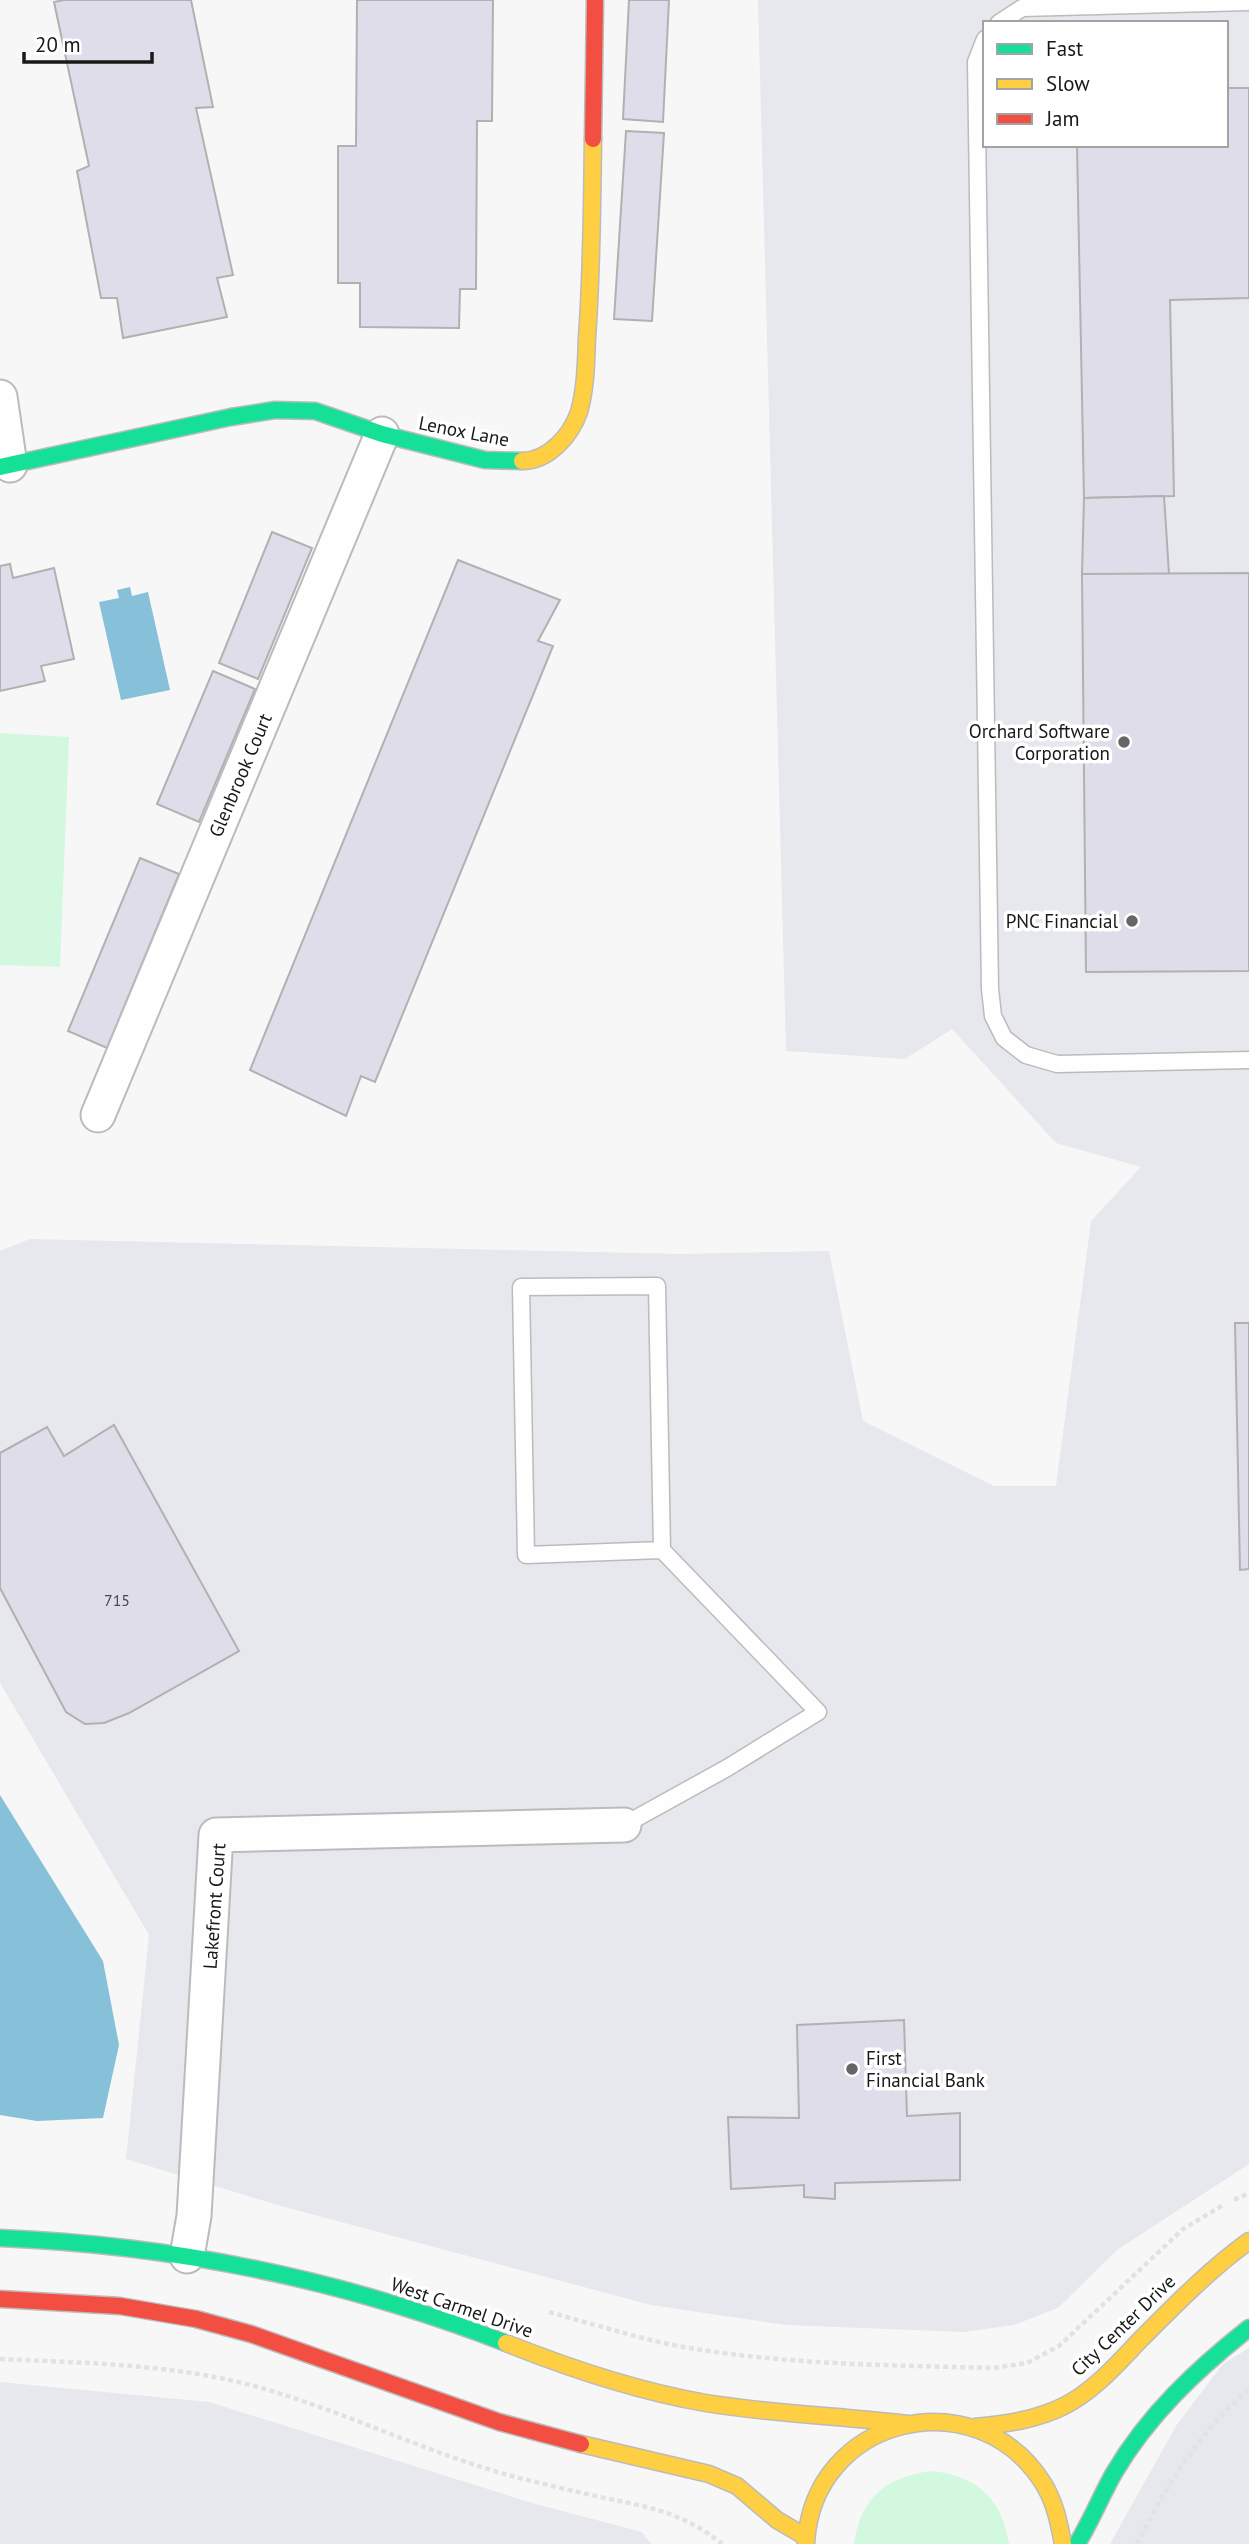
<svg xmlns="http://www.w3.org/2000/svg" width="1249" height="2544" viewBox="0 0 1249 2544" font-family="'PT Sans',sans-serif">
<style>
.built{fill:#e7e8ee;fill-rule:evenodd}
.green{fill:#d3f8e0}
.water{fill:#86c1d9}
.building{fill:#dfddea;stroke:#b1b1b1;stroke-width:2}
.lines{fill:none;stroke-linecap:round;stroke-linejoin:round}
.lane-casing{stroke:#bbbbbc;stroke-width:19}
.street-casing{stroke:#bbbbbc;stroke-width:37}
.fast-casing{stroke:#bbbbbc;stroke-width:19}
.slow-casing{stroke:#bbbbbc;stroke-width:19}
.jam-casing{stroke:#bbbbbc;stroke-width:19}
.path{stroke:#e2e2e3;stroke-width:4.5;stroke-dasharray:5 3.5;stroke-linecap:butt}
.lane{stroke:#fefefe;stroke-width:16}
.street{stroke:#fefefe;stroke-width:33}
.fast{stroke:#16e098;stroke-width:16}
.slow{stroke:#ffcf43;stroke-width:16}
.jam{stroke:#f24e42;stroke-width:16}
.poi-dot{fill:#656666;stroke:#fff;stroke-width:2.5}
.labels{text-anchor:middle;stroke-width:7;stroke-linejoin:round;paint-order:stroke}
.number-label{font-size:16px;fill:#49494c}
.street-label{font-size:19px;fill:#171818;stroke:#fff}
.poi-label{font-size:19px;fill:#171818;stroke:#fff;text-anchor:end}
</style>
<rect width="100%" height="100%" fill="#f7f7f8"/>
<!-- built -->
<g class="built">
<path d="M758,0H1249V2164L1117,2250L1058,2308L1014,2325L964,2332L786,2325L651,2305L281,2206L126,2159L149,1935L0,1683V1251L30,1239L680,1254L829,1251L863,1421L994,1486H1056L1091,1221L1141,1167L1056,1143L952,1029L905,1059L786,1051ZM985,23H1226V145H985Z"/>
<path d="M1249,2348V2544H1110L1176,2426L1223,2364Z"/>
<path d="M0,2382L209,2402L532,2503L642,2532L651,2544H0Z"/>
</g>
<!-- green -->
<g class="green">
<path d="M0,733L69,737L60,967L0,965Z"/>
<path d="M931,2471C976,2475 1002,2498 1009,2544H854C860,2498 886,2477 931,2471Z"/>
</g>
<!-- water -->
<g class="water">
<path d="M130,587L132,596L148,592L170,690L121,700L99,602L119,598L117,590Z"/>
<path d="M0,1795L103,1961L119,2045L103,2118L37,2121L0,2115Z"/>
</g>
<!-- building -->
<g class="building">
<path d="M64,0H191L213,107L196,108L233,275L217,278L227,317L123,338L117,298H101L77,171L89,166L54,2Z"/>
<path d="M357,0H493L492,121H477L476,289H460L459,328L360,327V283H338V146H356Z"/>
<path d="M629,0H669L663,122L623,119Z"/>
<path d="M1226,88H1249V298L1170,300L1174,496L1084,498L1077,145H1226Z"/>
<path d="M626,131L664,133L652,321L614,319Z"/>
<path d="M1164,496L1169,574H1082L1084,498Z"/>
<path d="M272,532L312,548L258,679L219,663Z"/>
<path d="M458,560L560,600L538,641L553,646L375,1082L361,1076L346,1116L250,1070Z"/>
<path d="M10,564L13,578L54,568L74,659L41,666L45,681L0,691V566Z"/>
<path d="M1249,573V971L1086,972L1082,574Z"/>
<path d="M213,671L255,689L199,822L157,804Z"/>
<path d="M140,858L179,874L107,1048L68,1031Z"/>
<path d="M1235,1323H1249V1569L1240,1570Z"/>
<path d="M114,1425L239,1651L129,1713L104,1723L85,1724L66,1712L0,1588V1453L47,1427L64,1456Z"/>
<path d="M904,2020L907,2116L960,2113V2180L835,2183V2199L804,2197V2185L731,2189L728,2117L799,2118L797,2025Z"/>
</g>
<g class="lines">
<defs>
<g id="lane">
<path d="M999,23L1022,8L1249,2"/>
<path d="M985,39L976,62L990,989L993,1016L1004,1038L1026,1055L1057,1064L1249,1060"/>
<path d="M624,1825L727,1768L818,1712L662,1550L657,1286L521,1287L526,1555L662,1550"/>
</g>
<g id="street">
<path d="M0,397L10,465"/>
<path d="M98,1115L382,434"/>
<path d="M187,2256L194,2216L216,1835L624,1825"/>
</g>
<g id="fast">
<path d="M0,467L231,417L275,410L315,411L382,434L485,460L522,461"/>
<path d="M0,2238C174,2245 344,2280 506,2343"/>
<path d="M1077,2544C1091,2521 1101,2496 1114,2473C1148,2415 1197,2369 1249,2328"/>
</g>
<g id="slow">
<path d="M522,461C549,461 571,435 579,412C586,388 586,361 587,337C592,271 592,205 593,139"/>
<path d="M506,2343C571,2369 636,2391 706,2403C773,2414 841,2416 908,2424"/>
<path d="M975,2427C1005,2424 1036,2420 1064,2406C1094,2391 1118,2363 1141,2339C1176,2304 1209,2270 1249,2241"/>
<path d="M581,2444L709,2474L737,2486L777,2520L806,2537"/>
<path d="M806,2544C812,2417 976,2377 1043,2483C1055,2502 1059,2523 1063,2544"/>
</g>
<g id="jam">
<path d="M593,139L595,0"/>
<path d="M0,2299L120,2306L196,2319L251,2334L499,2422L581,2444"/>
</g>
</defs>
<!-- lane casing -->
<use href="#lane" class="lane-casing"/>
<!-- street casing -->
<use href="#street" class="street-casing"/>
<!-- fast casing -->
<use href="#fast" class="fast-casing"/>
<!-- slow casing -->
<use href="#slow" class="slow-casing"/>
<!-- jam casing -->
<use href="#jam" class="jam-casing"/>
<!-- path -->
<g class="path">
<path d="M1234,2200L1249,2193"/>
<path d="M549,2312C589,2323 628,2335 668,2344C775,2365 886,2365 993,2368L1027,2363L1059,2346L1183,2229L1223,2205"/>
<path d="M0,2359C86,2363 174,2364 258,2387C343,2411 423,2451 508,2475C538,2483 569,2490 600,2497C648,2507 683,2512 722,2544"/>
<path d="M1137,2544C1163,2491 1202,2427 1249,2390"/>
</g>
<!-- lane -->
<use href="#lane" class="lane"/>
<!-- street -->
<use href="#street" class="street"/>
<!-- fast -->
<use href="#fast" class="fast"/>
<!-- slow -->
<use href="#slow" class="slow"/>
<!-- jam -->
<use href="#jam" class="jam"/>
</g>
<!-- markers -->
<g class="poi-dot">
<circle cx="1124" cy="742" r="7"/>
<circle cx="1132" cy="921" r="7"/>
<circle cx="852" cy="2069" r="7"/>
</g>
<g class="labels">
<!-- number labels -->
<g class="number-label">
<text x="117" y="1606">715</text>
</g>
<!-- street labels -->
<g class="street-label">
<text transform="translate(464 431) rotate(11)" y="7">Lenox Lane</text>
<text transform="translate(240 775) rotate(-67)" y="7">Glenbrook Court</text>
<text transform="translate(214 1906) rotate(-86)" y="7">Lakefront Court</text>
<text transform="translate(462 2307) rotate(19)" y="7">West Carmel Drive</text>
<text transform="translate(1123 2325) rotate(-44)" y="7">City Center Drive</text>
</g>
<!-- poi labels -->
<g class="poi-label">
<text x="1110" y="738">Orchard Software<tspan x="1110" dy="22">Corporation</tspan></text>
<text x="1118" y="928">PNC Financial</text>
<text x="866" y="2065" text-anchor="start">First<tspan x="866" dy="22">Financial Bank</tspan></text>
</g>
</g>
<!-- legend -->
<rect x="983" y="21" width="245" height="126" fill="#ffffff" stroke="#a2a3a3" stroke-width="2"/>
<rect x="997" y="44" width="35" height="10" fill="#16e098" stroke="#a2a3a3" stroke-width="2"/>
<text x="1046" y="56" font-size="21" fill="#171818">Fast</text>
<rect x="997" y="79" width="35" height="10" fill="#ffcf43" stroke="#a2a3a3" stroke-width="2"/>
<text x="1046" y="91" font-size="21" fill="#171818">Slow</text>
<rect x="997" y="114" width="35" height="10" fill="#f24e42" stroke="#a2a3a3" stroke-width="2"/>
<text x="1046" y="126" font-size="21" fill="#171818">Jam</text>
<!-- scale -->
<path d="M24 52v10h128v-10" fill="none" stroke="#171818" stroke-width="3.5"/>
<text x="35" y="52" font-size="21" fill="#171818" stroke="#ffffff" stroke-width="5" paint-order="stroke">20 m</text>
</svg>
